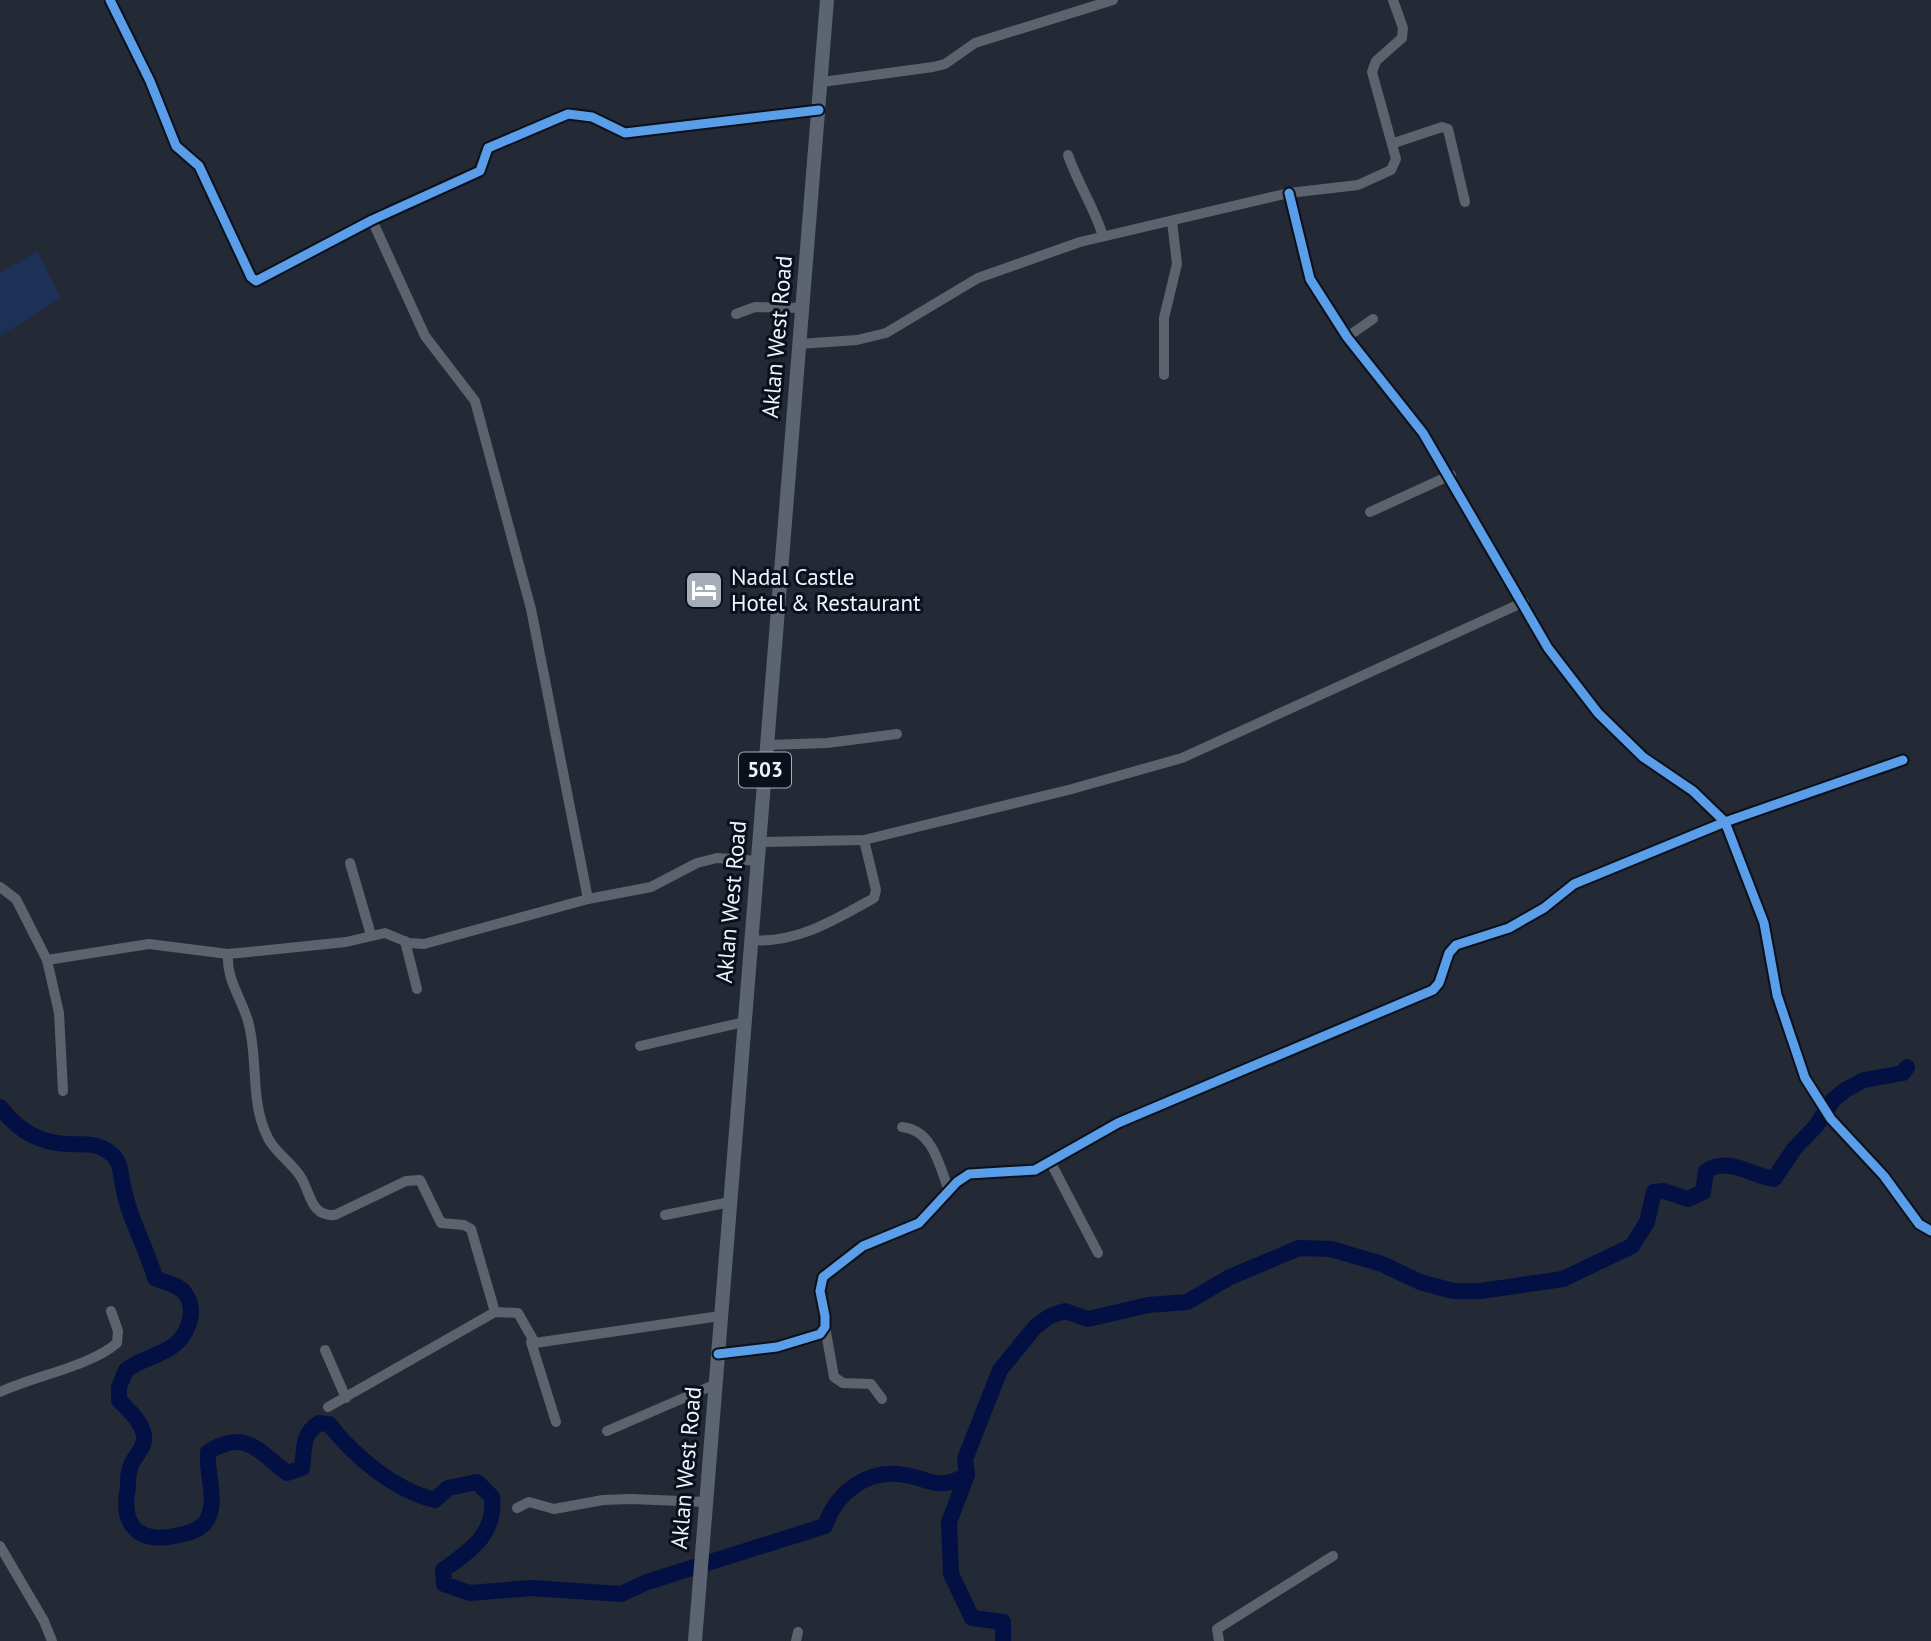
<svg xmlns="http://www.w3.org/2000/svg" width="1931" height="1641" viewBox="0 0 1931 1641" font-family="'PT Sans',sans-serif">
<style>
.park{fill:#1d3057}
.lines{fill:none;stroke-linecap:round;stroke-linejoin:round}
.river{stroke:#031044;stroke-width:16}
.minor{stroke:#5d636d;stroke-width:10}
.major{stroke:#5d6471;stroke-width:14}
.cycleway-casing{stroke:#0b101a;stroke-width:13}
.cycleway{stroke:#5a9eea;stroke-width:9}
.labels{text-anchor:middle;stroke-width:6;stroke-linejoin:round;paint-order:stroke}
.shield{fill:#0b101a;stroke:#a9afba;stroke-width:2}
.shield-label{font-size:21px;font-weight:bold;fill:#edf3ff}
.street-label{font-size:23px;fill:#edf3ff;stroke:#0b101a}
.poi-label{font-size:23px;fill:#edf3ff;stroke:#0b101a;text-anchor:start}
</style>
<rect width="100%" height="100%" fill="#232935"/>
<!-- park -->
<path class="park" d="M37,251L61,298L0,336V273Z"/>
<g class="lines">
<!-- river -->
<g class="river">
<path d="M0,1107C18,1130 38,1143 68,1144C85,1145 95,1142 109,1152C122,1161 120,1173 123,1186C129,1219 146,1246 155,1278C163,1282 179,1285 184,1292C199,1310 187,1338 170,1348C155,1357 140,1360 126,1370L119,1387V1400C128,1410 141,1420 144,1435C146,1449 133,1456 130,1468C127,1477 129,1485 127,1494C122,1527 141,1543 174,1536C186,1534 200,1531 207,1520C218,1500 206,1473 208,1452C246,1429 257,1450 287,1473L302,1468C305,1448 301,1435 319,1423L329,1424C355,1457 394,1490 435,1500L448,1488L477,1482L492,1497C496,1534 471,1550 443,1570L444,1584L470,1593L531,1588L621,1594L647,1582L825,1526C836,1493 867,1468 905,1475C933,1480 938,1491 967,1475"/>
<path d="M1003,1641V1622L972,1618L951,1574L949,1522L967,1475L965,1459L1000,1370L1036,1326L1050,1316L1065,1311L1088,1319L1148,1305L1187,1302L1230,1277L1299,1248L1331,1249L1382,1264L1420,1282L1453,1291H1481L1563,1279L1632,1246L1647,1222L1654,1192L1664,1191L1688,1199L1703,1192L1706,1171C1728,1156 1752,1176 1774,1179L1794,1149L1816,1126L1833,1100L1845,1090L1864,1080L1903,1073L1907,1067"/>
</g>
<!-- minor -->
<g class="minor">
<path d="M110,0L150,81L176,146L199,166L251,277L256,281L372,220L480,171L488,148L568,114L592,117L625,133L819,110"/>
<path d="M822,82L933,67L945,64L975,43L1113,0"/>
<path d="M1394,143L1442,127L1448,129L1465,202"/>
<path d="M1068,155C1078,184 1094,207 1103,236"/>
<path d="M1289,193L1310,279L1347,337L1423,433L1548,648L1598,713L1643,757L1693,791L1725,822L1764,923L1777,995L1805,1078L1831,1119L1884,1176L1919,1224L1931,1231"/>
<path d="M372,220L425,336L475,401L531,609L588,899"/>
<path d="M736,314L755,307L802,308"/>
<path d="M1347,337L1373,319"/>
<path d="M799,344L857,340L886,333L978,278L1080,242L1289,193L1358,185L1391,170L1396,159L1372,72L1376,61L1402,38L1403,28L1393,0"/>
<path d="M1164,375V318L1177,264L1172,221"/>
<path d="M1370,512L1451,475"/>
<path d="M767,745L827,743L897,734"/>
<path d="M759,842L864,840L1072,789L1182,758L1524,602"/>
<path d="M350,863L371,935"/>
<path d="M0,887L16,899L47,960L149,944L228,954L249,952L346,942L385,933L409,943L424,944L588,899L651,887L697,863L717,858L758,861"/>
<path d="M751,940C796,944 835,920 874,898L876,890L864,840"/>
<path d="M405,941L417,989"/>
<path d="M228,954C226,979 241,997 248,1021C259,1059 249,1100 268,1138C276,1154 293,1163 302,1179C311,1196 312,1217 335,1215L406,1181L420,1180L441,1223L464,1225L471,1229L495,1312"/>
<path d="M47,960L59,1013L63,1091"/>
<path d="M640,1046L744,1022"/>
<path d="M902,1127C933,1130 939,1165 949,1191"/>
<path d="M1051,1163L1098,1253"/>
<path d="M665,1215L730,1202"/>
<path d="M825,1327L834,1377L843,1383L871,1384L882,1399"/>
<path d="M531,1342L556,1422"/>
<path d="M325,1350L346,1398"/>
<path d="M718,1354L777,1347L820,1334L825,1327V1316L820,1291L823,1277L863,1246L919,1223L957,1182L969,1174L1035,1170L1118,1123L1433,990L1439,983L1449,953L1456,945L1509,928L1544,908L1574,884L1725,822L1903,760"/>
<path d="M0,1392C34,1376 91,1366 117,1343L118,1331L111,1311"/>
<path d="M328,1407L495,1312L518,1313L535,1343L720,1316"/>
<path d="M607,1431L716,1384"/>
<path d="M517,1508L529,1502L554,1509L603,1500L631,1499L706,1502"/>
<path d="M0,1546L44,1621L52,1641"/>
<path d="M796,1641L798,1632"/>
<path d="M1219,1641L1217,1629L1333,1556"/>
</g>
<!-- major -->
<path class="major" d="M695,1641L827,0"/>
<defs>
<g id="cycleway">
<path d="M110,0L150,81L176,146L199,166L251,277L256,281L372,220L480,171L488,148L568,114L592,117L625,133L819,110"/>
<path d="M1289,193L1310,279L1347,337L1423,433L1548,648L1598,713L1643,757L1693,791L1725,822L1764,923L1777,995L1805,1078L1831,1119L1884,1176L1919,1224L1931,1231"/>
<path d="M718,1354L777,1347L820,1334L825,1327V1316L820,1291L823,1277L863,1246L919,1223L957,1182L969,1174L1035,1170L1118,1123L1433,990L1439,983L1449,953L1456,945L1509,928L1544,908L1574,884L1725,822L1903,760"/>
</g>
</defs>
<!-- cycleway casing -->
<use href="#cycleway" class="cycleway-casing"/>
<!-- cycleway -->
<use href="#cycleway" class="cycleway"/>
</g>
<!-- icons -->
<defs>
<symbol id="hotel-square" viewBox="-11 -11 22 22"><rect x="-9" y="-9" width="18" height="18" rx="4" fill="#a6acb8" stroke="#0b101a"/><path d="M-6-4.5h1.5V1H6V5H4.5V3h-9V5H-6ZM-4 0a1.8 1.8 0 1 1 3.6 0ZM.5 0V-2.5h3Q6-2.5 6 0Z" fill="#fff"/></symbol>
</defs>
<g fill-rule="evenodd">
<use href="#hotel-square" x="682" y="568" width="44" height="44"/>
</g>
<g class="labels">
<!-- shield labels -->
<rect class="shield" x="739" y="752.5" width="52" height="35" rx="5"/>
<g class="shield-label">
<text x="765" y="777">503</text>
</g>
<!-- street labels -->
<g class="street-label">
<text transform="translate(777 337) rotate(-85)" y="8">Aklan West Road</text>
<text transform="translate(731 902) rotate(-85)" y="8">Aklan West Road</text>
<text transform="translate(686 1468) rotate(-85)" y="8">Aklan West Road</text>
</g>
<!-- poi labels -->
<g class="poi-label">
<text x="731" y="585">Nadal Castle<tspan x="731" dy="26">Hotel &amp; Restaurant</tspan></text>
</g>
</g>
</svg>
